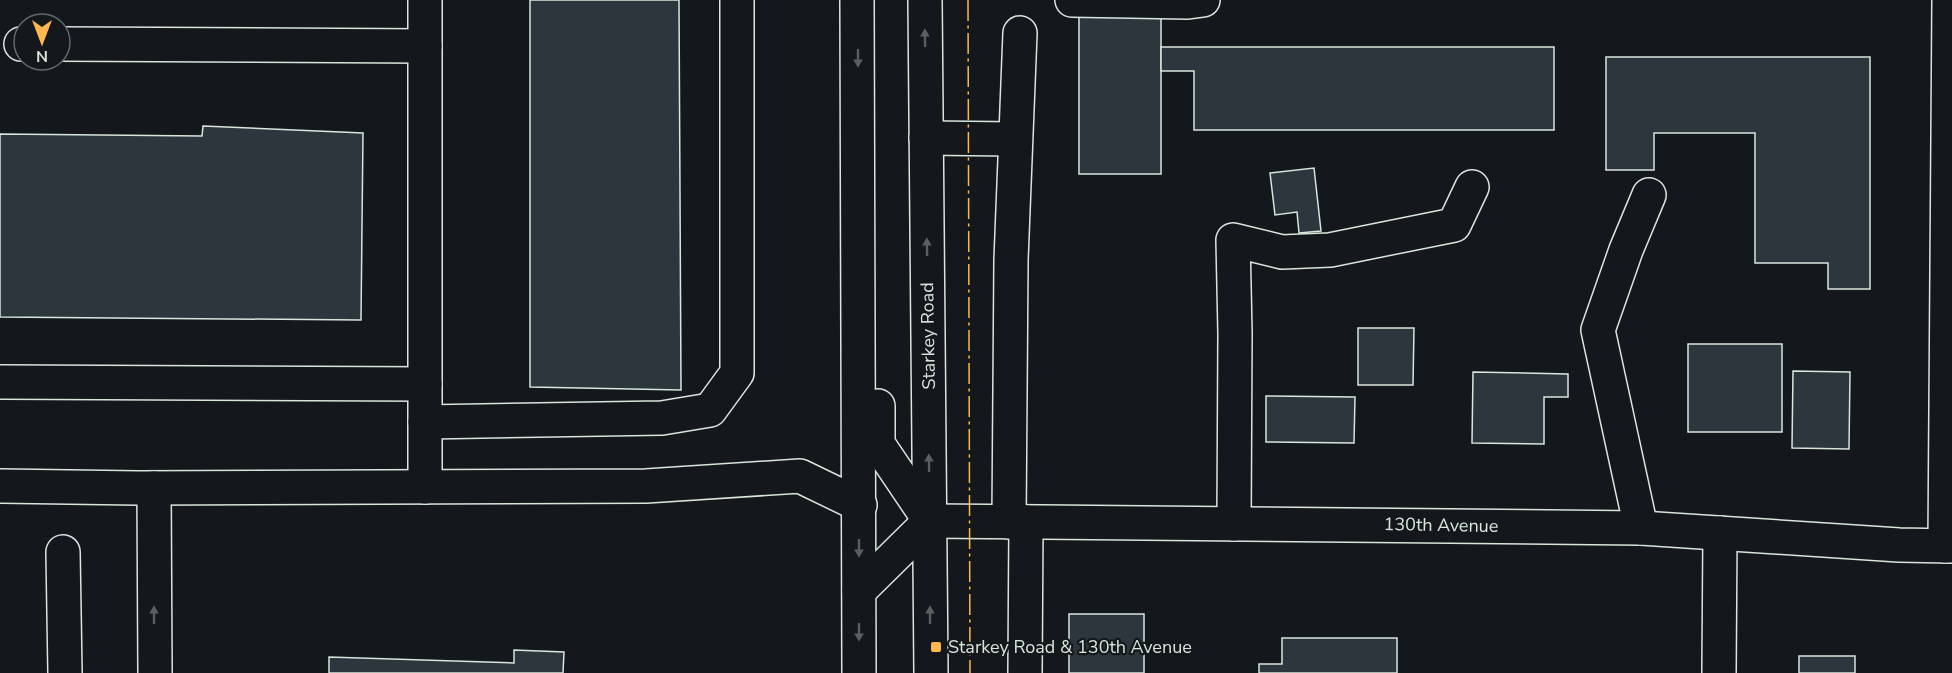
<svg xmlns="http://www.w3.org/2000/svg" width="1952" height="673" viewBox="0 0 1952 673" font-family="'Nunito Sans',sans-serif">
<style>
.building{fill:#2c363c;stroke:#d8e6dc;stroke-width:1.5}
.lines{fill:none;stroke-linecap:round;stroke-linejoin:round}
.minor-casing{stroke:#d8e6dc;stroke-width:36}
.major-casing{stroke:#d8e6dc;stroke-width:36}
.minor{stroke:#14181c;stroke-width:33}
.major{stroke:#14181c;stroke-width:33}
.power{stroke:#ffb74d;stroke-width:1.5;stroke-dasharray:21 4.5 3 4.5;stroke-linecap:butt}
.oneway{fill:#59605f}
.poi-dot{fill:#ffb74d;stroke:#14181c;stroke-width:2}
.labels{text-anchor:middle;stroke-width:4.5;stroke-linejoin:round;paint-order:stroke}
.street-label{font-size:18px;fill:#d8e6dc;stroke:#14181c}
.poi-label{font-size:18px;fill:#d8e6dc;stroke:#14181c;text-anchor:start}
</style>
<rect width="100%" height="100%" fill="#14181c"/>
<!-- building -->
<g class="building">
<path d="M530,0H679L681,390L530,387Z"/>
<rect x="1079" y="16" width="82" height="158"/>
<path d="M1161,47H1554V130H1194V71H1161Z"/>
<path d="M1606,57H1870V289H1828V263H1755V133H1654V170H1606Z"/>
<path d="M203,126L363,133L361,320L0,317V134L202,136Z"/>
<path d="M1314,168L1321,231L1299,233L1297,212L1275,215L1270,173Z"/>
<path d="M1358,328H1414L1413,385H1358Z"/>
<rect x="1688" y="344" width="94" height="88"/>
<path d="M1793,371L1850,372L1849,449L1792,448Z"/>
<path d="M1473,372L1568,374V397H1544V444L1472,443Z"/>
<path d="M1266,396L1355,397L1354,443L1266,442Z"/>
<rect x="1069" y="614" width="75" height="59"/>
<path d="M1282,638H1397V673H1259V664H1282Z"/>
<path d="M514,650L564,652L563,673H329V657L514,663Z"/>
<rect x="1799" y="656" width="56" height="17"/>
</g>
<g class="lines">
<defs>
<g id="minor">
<path d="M425,0V487"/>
<path d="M1072,0L1188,2L1203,0"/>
<path d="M21,44H24"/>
<path d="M60,44L425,46"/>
<path d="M926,138L1015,139"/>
<path d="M0,382L425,384"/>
<path d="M425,422L662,418L710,410L737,373V0"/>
<path d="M0,486L138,488L646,486L800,476L860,505"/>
<path d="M154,488L155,673"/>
<path d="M930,521L1641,528L1899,545L1952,546"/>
<path d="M1009,522L1011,260L1020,33"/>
<path d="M1234,524L1235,333L1233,240L1282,252L1330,250L1454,225L1472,187"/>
<path d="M1641,528L1598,330L1626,250L1649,195"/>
<path d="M1945,546L1949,0"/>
<path d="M63,552L65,673"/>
<path d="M1025,673L1026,522"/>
<path d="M1719,673L1720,533"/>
</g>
<g id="major">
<path d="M857,0L859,673"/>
<path d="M925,0L931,673"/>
<path d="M878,406V444L930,521"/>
<path d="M859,591L930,521"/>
</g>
</defs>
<!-- minor casing -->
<use href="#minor" class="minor-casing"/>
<!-- major casing -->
<use href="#major" class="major-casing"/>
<!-- minor -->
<use href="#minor" class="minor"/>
<!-- major -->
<use href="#major" class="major"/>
<!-- power -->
<path class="power" d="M968,0L970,673"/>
</g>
<!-- one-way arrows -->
<defs><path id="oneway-solid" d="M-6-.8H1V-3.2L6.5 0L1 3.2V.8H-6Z" transform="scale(1.5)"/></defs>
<g class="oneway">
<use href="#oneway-solid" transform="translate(925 38) rotate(-91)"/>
<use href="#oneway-solid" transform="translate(858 58) rotate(90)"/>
<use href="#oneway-solid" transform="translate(927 247) rotate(-91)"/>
<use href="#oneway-solid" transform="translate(929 463) rotate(-91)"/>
<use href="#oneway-solid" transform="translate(859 548) rotate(90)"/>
<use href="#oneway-solid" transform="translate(154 615) rotate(-90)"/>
<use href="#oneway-solid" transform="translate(930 615) rotate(-90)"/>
<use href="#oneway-solid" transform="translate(859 632) rotate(90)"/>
</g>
<!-- markers -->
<rect class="poi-dot" x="930" y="641" width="12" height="12" rx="3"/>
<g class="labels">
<!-- street labels -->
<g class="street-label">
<text transform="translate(928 336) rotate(-91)" y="6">Starkey Road</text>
<text transform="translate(1441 525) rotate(1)" y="6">130th Avenue</text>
</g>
<!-- poi labels -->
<g class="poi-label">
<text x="948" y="653">Starkey Road &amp; 130th Avenue</text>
</g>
</g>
<!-- north arrow -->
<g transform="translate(42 42) rotate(180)"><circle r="28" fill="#14181c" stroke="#626a69" stroke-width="1.5"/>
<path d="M0-4.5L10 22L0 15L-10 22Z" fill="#ffb74d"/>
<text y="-9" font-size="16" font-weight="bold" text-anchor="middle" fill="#d8e6dc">N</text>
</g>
</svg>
